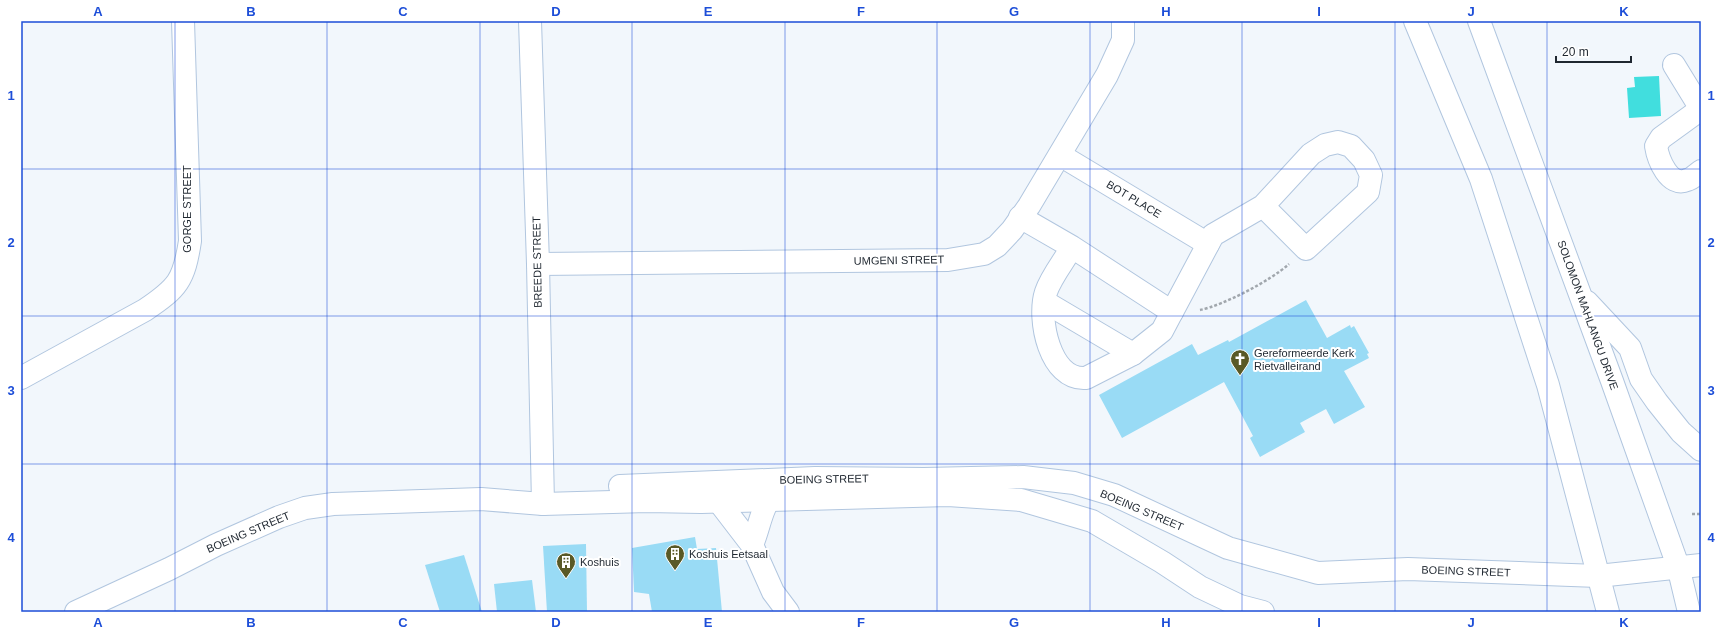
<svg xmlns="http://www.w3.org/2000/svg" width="1722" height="633" viewBox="0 0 1722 633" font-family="Arial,sans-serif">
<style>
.water{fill:#41dede}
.building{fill:#99dbf5}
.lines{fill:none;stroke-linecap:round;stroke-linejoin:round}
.minor-casing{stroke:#b1c6df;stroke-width:24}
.major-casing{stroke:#b1c6df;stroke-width:24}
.path{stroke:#a1a7ad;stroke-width:2.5;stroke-dasharray:3 2;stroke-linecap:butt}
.minor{stroke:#fff;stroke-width:22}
.major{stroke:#fff;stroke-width:22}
.grid{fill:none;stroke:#1d4ed8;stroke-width:1;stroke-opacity:0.55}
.labels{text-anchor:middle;stroke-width:4;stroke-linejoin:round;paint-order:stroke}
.street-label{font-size:11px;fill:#1f2730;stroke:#fff}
.poi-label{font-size:11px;fill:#1f2730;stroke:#fff;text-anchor:start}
.neatline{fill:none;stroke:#1d4ed8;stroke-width:1.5}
.grid-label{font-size:13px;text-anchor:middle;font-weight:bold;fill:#1d4ed8}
</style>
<rect width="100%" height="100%" fill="#f2f7fc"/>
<!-- water -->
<path class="water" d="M1659,76L1661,116L1629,118L1627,88L1635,87L1634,77Z"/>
<!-- building -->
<g class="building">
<path d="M1306,300L1327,338L1350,325L1351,328L1354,326L1369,353L1367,354L1369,358L1344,371L1365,407L1334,424L1326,409L1300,423L1305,432L1260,457L1250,438L1253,436L1224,382L1122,438L1099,395L1192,344L1198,355L1228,340L1229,342Z"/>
<path d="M695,537L697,549L716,548L722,612H652L649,594L634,592L632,548Z"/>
<path d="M586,544L587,612H547L543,546Z"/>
<path d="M464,555L482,612H440L425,565Z"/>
<path d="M532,580L536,612H497L494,584Z"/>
</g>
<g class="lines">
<defs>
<g id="minor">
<path d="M530,21L538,264L543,504"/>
<path d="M1674,65L1701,109"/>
<path d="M1701,109L1661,138L1656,146C1658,159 1669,188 1687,180C1692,179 1697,174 1701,171"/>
<path d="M1060,155L1208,244"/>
<path d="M1020,217L1072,247C1064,261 1051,277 1046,292C1037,319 1050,381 1086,378L1133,354L1162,331L1172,312L1072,247"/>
<path d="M538,264L948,260L984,254L997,246L1012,230L1029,206L1107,75L1123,40V21"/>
<path d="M1045,302L1133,354"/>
<path d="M1172,312L1213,235L1263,206L1311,154L1325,145L1338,142L1351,146L1364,160L1371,175L1368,192L1306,249L1263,206"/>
<path d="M21,378L145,310C178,288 184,280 190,241L183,21"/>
<path d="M620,486L815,478L924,479L1023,477L1074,483L1114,495L1228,548L1318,573L1408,569L1598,576"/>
<path d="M719,502L752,545L773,592L788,612"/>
<path d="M752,545C761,523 760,509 776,490"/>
<path d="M76,612L169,569L216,545L279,517L305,508L333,504L481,499L543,504L647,501L701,502L948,495L1021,500L1092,521L1162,562L1200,587L1240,606L1263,612"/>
</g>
<g id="major">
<path d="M1415,21L1481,179L1548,385L1608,612"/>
<path d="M1479,21L1612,381L1678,566L1689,612"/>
<path d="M1587,302L1630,348L1641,379L1657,402L1681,432L1701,450"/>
<path d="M1598,576L1701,565"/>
</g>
</defs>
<!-- minor casing -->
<use href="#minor" class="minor-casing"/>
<!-- major casing -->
<use href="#major" class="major-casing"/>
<!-- path -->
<g class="path">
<path d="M1200,310C1224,305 1270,281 1289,264"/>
<path d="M1692,514H1701"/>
</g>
<!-- minor -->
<use href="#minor" class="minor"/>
<!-- major -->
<use href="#major" class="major"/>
</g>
<!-- grid -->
<path class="grid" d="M175,21V612M327,21V612M480,21V612M632,21V612M785,21V612M937,21V612M1090,21V612M1242,21V612M1395,21V612M1547,21V612M21,169H1701M21,316H1701M21,464H1701"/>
<!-- icons -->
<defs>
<symbol id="church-pin" viewBox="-11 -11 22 30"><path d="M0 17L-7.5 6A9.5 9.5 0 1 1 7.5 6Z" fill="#595926" stroke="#fff"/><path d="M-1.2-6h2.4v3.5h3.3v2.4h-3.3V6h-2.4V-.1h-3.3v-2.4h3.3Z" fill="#fff"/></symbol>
<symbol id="building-pin" viewBox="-11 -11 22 30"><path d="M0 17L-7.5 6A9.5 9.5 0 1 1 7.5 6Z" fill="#595926" stroke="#fff"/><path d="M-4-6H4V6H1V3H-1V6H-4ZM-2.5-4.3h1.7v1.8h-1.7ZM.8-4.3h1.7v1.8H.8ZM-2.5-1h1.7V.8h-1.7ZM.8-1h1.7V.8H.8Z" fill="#fff"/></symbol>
</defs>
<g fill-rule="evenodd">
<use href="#church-pin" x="1229" y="348" width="22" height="30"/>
<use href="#building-pin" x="664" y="543" width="22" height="30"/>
<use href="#building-pin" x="555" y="551" width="22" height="30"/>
</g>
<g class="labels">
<!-- street labels -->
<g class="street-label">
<text transform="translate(1134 199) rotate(31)" y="4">BOT PLACE</text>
<text transform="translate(187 209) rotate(-90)" y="4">GORGE STREET</text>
<text transform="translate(899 260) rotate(-1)" y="4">UMGENI STREET</text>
<text transform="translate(537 262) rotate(-91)" y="4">BREEDE STREET</text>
<text transform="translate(1588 315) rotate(70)" y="4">SOLOMON MAHLANGU DRIVE</text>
<text transform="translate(824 479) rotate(-1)" y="4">BOEING STREET</text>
<text transform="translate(1142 510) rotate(23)" y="4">BOEING STREET</text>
<text transform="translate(248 532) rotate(-23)" y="4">BOEING STREET</text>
<text transform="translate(1466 571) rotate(2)" y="4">BOEING STREET</text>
</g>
<!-- poi labels -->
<g class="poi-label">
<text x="1254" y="357">Gereformeerde Kerk<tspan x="1254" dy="13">Rietvalleirand</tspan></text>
<text x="689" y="558">Koshuis Eetsaal</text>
<text x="580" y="566">Koshuis</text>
</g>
</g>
<!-- border -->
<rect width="1722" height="633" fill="none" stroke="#ffffff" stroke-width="44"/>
<!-- scale -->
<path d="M1556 56v6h75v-6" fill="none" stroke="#1f2730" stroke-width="2"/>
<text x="1562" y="56" font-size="12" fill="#1f2730" stroke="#ffffff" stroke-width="3" paint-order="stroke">20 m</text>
<rect x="22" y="22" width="1678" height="589" class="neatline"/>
<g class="grid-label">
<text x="98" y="16">A</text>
<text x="251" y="16">B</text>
<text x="403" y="16">C</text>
<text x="556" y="16">D</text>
<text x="708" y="16">E</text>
<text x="861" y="16">F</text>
<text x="1014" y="16">G</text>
<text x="1166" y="16">H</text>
<text x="1319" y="16">I</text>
<text x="1471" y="16">J</text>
<text x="1624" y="16">K</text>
<text x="11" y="100">1</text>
<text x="1711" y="100">1</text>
<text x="11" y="247">2</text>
<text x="1711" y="247">2</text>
<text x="11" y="395">3</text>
<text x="1711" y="395">3</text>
<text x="11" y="542">4</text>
<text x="1711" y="542">4</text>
<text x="98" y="627">A</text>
<text x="251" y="627">B</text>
<text x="403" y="627">C</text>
<text x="556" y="627">D</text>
<text x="708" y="627">E</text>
<text x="861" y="627">F</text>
<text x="1014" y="627">G</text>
<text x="1166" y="627">H</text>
<text x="1319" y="627">I</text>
<text x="1471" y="627">J</text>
<text x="1624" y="627">K</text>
</g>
</svg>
